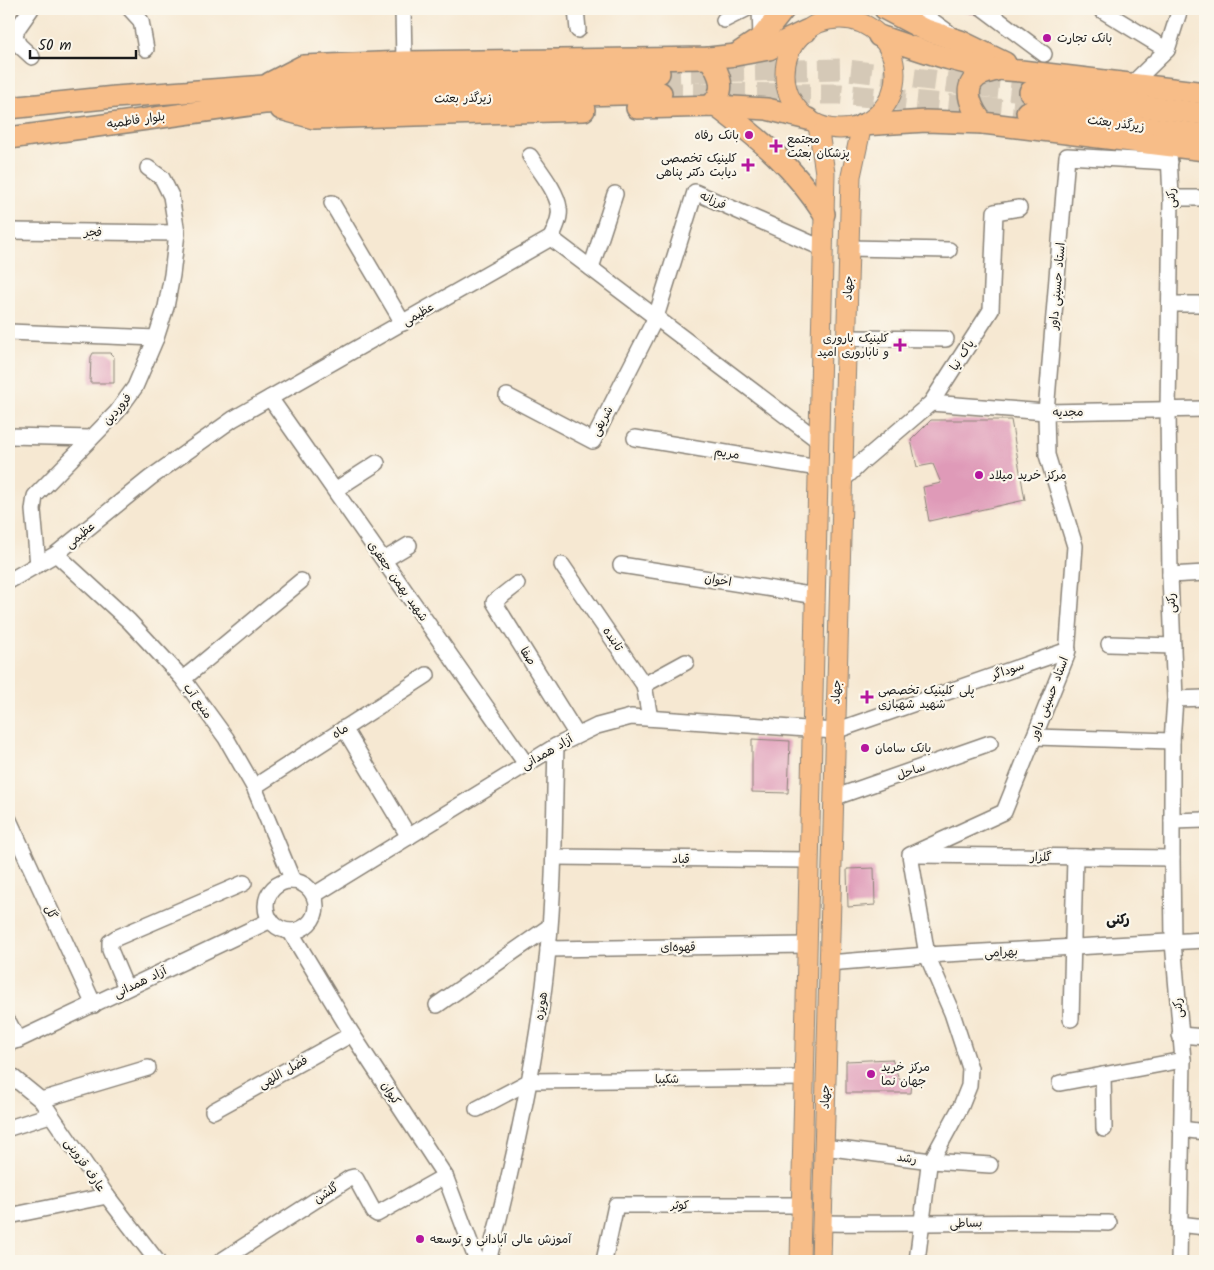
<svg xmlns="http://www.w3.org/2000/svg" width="1214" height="1270" viewBox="0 0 1214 1270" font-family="Kalam,'Playpen Sans Arabic',sans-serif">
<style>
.building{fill:#df9ab8}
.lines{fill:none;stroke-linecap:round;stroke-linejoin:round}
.highway-tunnel{stroke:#d5c9b7;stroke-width:21;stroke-dasharray:21 11;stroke-linecap:butt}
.minor-casing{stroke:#898277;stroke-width:18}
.major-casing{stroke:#898277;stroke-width:21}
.highway-casing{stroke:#898277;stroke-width:24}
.minor{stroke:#fff;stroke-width:15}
.major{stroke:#f7bd88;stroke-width:19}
.highway{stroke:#f7bd88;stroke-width:21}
.poi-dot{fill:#b5179e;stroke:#fbf7ec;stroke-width:2}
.labels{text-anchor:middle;stroke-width:4.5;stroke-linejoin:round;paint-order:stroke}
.poi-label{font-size:12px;fill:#1c1c1c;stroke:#fbf7ec;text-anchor:start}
.street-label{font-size:12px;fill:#1c1c1c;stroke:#fbf7ec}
.neighbourhood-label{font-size:14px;font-weight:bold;fill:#1c1c1c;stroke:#fbf7ec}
</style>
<rect width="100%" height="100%" fill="#fbf7ec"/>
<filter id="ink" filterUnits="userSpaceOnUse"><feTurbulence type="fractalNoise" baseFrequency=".02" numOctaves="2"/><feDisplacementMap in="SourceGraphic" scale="10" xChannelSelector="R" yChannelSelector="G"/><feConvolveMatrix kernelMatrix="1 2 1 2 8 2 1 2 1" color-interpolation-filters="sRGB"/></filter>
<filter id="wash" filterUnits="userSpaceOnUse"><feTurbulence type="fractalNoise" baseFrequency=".0096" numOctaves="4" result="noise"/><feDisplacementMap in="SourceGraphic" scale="20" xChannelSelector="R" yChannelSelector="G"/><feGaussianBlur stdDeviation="1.12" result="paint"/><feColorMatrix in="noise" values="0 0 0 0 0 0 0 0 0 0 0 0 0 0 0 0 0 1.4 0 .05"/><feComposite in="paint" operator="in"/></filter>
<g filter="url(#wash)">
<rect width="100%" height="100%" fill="#f6e8d2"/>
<g id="blocks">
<!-- building -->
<g class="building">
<path d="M944,9H980L982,11L979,15Z"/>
<path d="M93,353H110L114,357V383H90L91,357Z"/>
<path d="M931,420H1011L1025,500L929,521L923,487L941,483L933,464L917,467L911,440Z"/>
<path d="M752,739L790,741L788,793L752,792Z"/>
<path d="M874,868L875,905L848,907L847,869Z"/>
<path d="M892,1059L899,1079L912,1081L911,1093H846V1061Z"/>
</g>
</g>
</g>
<g filter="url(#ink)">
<use href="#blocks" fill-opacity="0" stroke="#898277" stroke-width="1"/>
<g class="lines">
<!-- highway-tunnel -->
<g class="highway-tunnel">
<path d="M659,73L840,69L1030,92"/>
<path d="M661,93L840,94L1027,112"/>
</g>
<defs>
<g id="minor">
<path d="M31,9L17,29L15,37L19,45L32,57"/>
<path d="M130,9L141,21L146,49"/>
<path d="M403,9L404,62"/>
<path d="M576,9L578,30"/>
<path d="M760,9L761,38"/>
<path d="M916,9L948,32"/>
<path d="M984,9L1044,54"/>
<path d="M1100,9L1167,50"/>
<path d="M724,20L746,9"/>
<path d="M1132,84L1167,50L1180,9"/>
<path d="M1169,154L1171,198L1168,410L1170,575L1175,699L1172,741V858L1173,942L1183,1060L1179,1261"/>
<path d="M530,156C539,170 557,191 559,208C561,217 555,229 551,238"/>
<path d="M1171,198H1205"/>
<path d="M332,203L403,323"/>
<path d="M9,231L177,233"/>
<path d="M551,238L819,441"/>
<path d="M849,248L949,250"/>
<path d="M591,268L615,194"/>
<path d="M1171,304H1205"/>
<path d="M9,332L156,338"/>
<path d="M846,338L946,339"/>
<path d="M507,396L593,441L656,317L695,192L824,249"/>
<path d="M270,398L526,764"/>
<path d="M931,403L1046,412L1205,409"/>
<path d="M9,436L91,438"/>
<path d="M635,438L818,468"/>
<path d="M842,481L864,460L931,403L991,310L995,212L1019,208"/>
<path d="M335,490L377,463"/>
<path d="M56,554L129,621L183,679L226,738L254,787L293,881"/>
<path d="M384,560L409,545"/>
<path d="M38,565L33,510L35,496L117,412L135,387L156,338L166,307L172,275L177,233L171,196L162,178L148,168"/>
<path d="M562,565L644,685L650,718"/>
<path d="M621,565L816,596"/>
<path d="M1170,575L1205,573"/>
<path d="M9,581L56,554L150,478L233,419L551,238"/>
<path d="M517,584L494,602L577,735"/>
<path d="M1109,644L1173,646"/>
<path d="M183,679L301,581"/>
<path d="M644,685L686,662"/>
<path d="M1175,699L1205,698"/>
<path d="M344,728L409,837"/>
<path d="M1034,737L1172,741"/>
<path d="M254,787L427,675"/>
<path d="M833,798L990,743"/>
<path d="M9,820L94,1005"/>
<path d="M1172,821L1205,820"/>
<path d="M916,855L1172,858"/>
<path d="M554,857L809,860"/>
<circle cx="291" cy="906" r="25"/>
<path d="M314,895L556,746L597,726L631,717L835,731L1068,650"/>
<path d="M290,931L352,1034L445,1176L477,1261"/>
<path d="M548,949L807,945"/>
<path d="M828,963L927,955L1205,940"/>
<path d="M126,988L110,950V942L116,938L244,883"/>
<path d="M437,1005L549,927"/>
<path d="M1071,1019L1075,857"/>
<path d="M9,1023L18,1040"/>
<path d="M1180,1035L1205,1037"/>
<path d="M9,1043L18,1040L271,920"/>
<path d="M9,1074L41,1100L107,1196L157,1261"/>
<path d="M1103,1075L1104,1129"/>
<path d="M1060,1083L1183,1060"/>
<path d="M41,1100L148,1068"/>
<path d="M477,1109L530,1081L804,1078"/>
<path d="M213,1111L352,1034"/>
<path d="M9,1128L50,1115"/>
<path d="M1181,1129L1205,1132"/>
<path d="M824,1147L931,1161L990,1165"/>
<path d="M9,1216L107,1196"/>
<path d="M822,1223C918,1224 1013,1221 1109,1223"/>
<path d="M1179,1224L1205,1227"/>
<path d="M221,1261L350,1178L354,1177L356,1179L374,1212L377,1214L445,1176"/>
<path d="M488,1261C515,1159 538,1055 548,950C555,882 554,814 556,746"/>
<path d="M604,1261L616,1205H801"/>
<path d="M917,1261L929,1165L961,1106L969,1086L970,1068L952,1013L927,955L910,855L1004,812L1067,655L1075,546L1047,455L1046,412L1067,156L1170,162"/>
</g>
<g id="major">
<circle cx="840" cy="74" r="55"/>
<path d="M800,1261L825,173L818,125"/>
<path d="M821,1261L851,176L862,125"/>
</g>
<g id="highway">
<path d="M885,9L923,29L960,41L1005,63"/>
<path d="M879,36C925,52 972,69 1021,71L1205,93"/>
<path d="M740,52L761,38L784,9"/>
<path d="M709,58C720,74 728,91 710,106"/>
<path d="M270,83L303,66L404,62L709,58L736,55L769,49L806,31"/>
<path d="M1030,92L1205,114"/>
<path d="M716,106C760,139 794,167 824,214"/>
<path d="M9,108L115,97L265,86L659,73"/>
<path d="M637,108L716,106L767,109L808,119"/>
<path d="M281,109L314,118L584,110"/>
<path d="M1027,112L1205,135"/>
<path d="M983,123C973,111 961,89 977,77C982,73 990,72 996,70"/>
<path d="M862,125L926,121L983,123L1205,150"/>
<path d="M9,138L264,103L661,93"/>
</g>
</defs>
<!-- minor casing -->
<use href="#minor" class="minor-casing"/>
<!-- major casing -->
<use href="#major" class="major-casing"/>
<!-- highway casing -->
<use href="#highway" class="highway-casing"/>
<!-- minor -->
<use href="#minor" class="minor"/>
<!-- major -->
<use href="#major" class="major"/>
<!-- highway -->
<use href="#highway" class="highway"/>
</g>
</g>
<!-- markers -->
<g class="poi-dot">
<circle cx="1047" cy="38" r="5"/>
<circle cx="749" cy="135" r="5"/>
<path d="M773.5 138.5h5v5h5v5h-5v5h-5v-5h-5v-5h5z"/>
<path d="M745.5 157.5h5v5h5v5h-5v5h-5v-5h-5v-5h5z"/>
<path d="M897.5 337.5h5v5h5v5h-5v5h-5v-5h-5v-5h5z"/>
<circle cx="979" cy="475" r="5"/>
<path d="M864.5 689.5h5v5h5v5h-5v5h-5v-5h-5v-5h5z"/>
<circle cx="865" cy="748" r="5"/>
<circle cx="871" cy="1074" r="5"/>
<circle cx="420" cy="1239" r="5"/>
</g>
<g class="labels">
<!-- poi labels -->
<g class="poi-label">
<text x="1057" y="42">بانک تجارت</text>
<text x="739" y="139" text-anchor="end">بانک رفاه</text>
<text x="787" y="143">مجتمع<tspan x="787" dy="14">پزشکان بعثت</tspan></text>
<text x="737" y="162" text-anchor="end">کلینیک تخصصی<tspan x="737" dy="14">دیابت دکتر پناهی</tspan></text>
<text x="889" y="342" text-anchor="end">کلینیک باروری<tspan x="889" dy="14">و ناباروری امید</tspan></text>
<text x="989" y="479">مرکز خرید میلاد</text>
<text x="878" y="694">پلی کلینیک تخصصی<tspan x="878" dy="14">شهید شهبازی</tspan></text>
<text x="875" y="752">بانک سامان</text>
<text x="881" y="1071">مرکز خرید<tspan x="881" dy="14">جهان نما</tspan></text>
<text x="430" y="1243">آموزش عالی آبادانی و توسعه</text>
</g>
<!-- street labels -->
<g class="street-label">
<text transform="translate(463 98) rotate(-1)" y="4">زیرگذر بعثت</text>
<text transform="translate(136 120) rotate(-8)" y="4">بلوار فاطمیه</text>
<text transform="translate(1116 123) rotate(7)" y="4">زیرگذر بعثت</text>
<text transform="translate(1171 198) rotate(-91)" y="4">رکنی</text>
<text transform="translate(713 200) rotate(24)" y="4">فرزانه</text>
<text transform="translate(93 232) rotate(1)" y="4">فجر</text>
<text transform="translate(1057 286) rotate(-85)" y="4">استاد حسینی داور</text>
<text transform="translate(848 288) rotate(-88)" y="4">جهاد</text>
<text transform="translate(418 314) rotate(-30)" y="4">عظیمی</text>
<text transform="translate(962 355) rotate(-57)" y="4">پاک نیا</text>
<text transform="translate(117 409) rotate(-50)" y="4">فروردین</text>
<text transform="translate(1068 412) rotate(-1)" y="4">مجدیه</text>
<text transform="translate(602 421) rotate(-62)" y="4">شریفی</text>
<text transform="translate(727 453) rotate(9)" y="4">مریم</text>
<text transform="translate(80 535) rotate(-39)" y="4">عظیمی</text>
<text transform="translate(718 580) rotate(9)" y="4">اخوان</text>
<text transform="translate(398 581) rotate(55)" y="4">شهید بهمن جعفری</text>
<text transform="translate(1171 603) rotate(-92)" y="4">رکنی</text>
<text transform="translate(613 639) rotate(56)" y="4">تابنده</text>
<text transform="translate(528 656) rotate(58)" y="4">صفا</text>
<text transform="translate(1008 670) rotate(-19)" y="4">سوداگر</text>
<text transform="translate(836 692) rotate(-88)" y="4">جهاد</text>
<text transform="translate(1049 698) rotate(-69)" y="4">استاد حسینی داور</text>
<text transform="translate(198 701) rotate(54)" y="4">منبع آب</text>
<text transform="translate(340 731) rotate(-33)" y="4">ماه</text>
<text transform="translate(547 752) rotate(-30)" y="4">آزاد همدانی</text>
<text transform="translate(911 771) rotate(-19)" y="4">ساحل</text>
<text transform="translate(1041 857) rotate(1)" y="4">گلزار</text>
<text transform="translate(681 859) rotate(1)" y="4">قباد</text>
<text transform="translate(51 912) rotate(65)" y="4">گل</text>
<text transform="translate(678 947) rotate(-1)" y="4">قهوه‌ای</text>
<text transform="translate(1001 952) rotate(-3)" y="4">بهرامی</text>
<text transform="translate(140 982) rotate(-26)" y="4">آزاد همدانی</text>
<text transform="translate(541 1006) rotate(-82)" y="4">هویزه</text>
<text transform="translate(1178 1008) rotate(-95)" y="4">رکنی</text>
<text transform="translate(283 1072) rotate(-29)" y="4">فضل اللهی</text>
<text transform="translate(667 1079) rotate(-1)" y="4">شکیبا</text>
<text transform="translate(391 1093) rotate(57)" y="4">کیوان</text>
<text transform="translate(825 1097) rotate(-89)" y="4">جهاد</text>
<text transform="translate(907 1158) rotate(8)" y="4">رشد</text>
<text transform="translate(85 1165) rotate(55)" y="4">عارف قزوینی</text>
<text transform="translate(326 1193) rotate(-33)" y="4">گلشن</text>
<text x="680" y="1209">کوثر</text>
<text transform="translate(966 1223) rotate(-2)" y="4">بساطی</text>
</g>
<!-- neighbourhood labels -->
<g class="neighbourhood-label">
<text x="1118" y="924">رکنی</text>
</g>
</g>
<!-- margin -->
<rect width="1214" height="1270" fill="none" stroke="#fbf7ec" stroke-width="30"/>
<!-- scale -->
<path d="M30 50v8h106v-8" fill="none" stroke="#1c1c1c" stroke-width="2.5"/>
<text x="38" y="50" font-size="15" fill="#1c1c1c" stroke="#fbf7ec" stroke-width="4" paint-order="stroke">50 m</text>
</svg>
